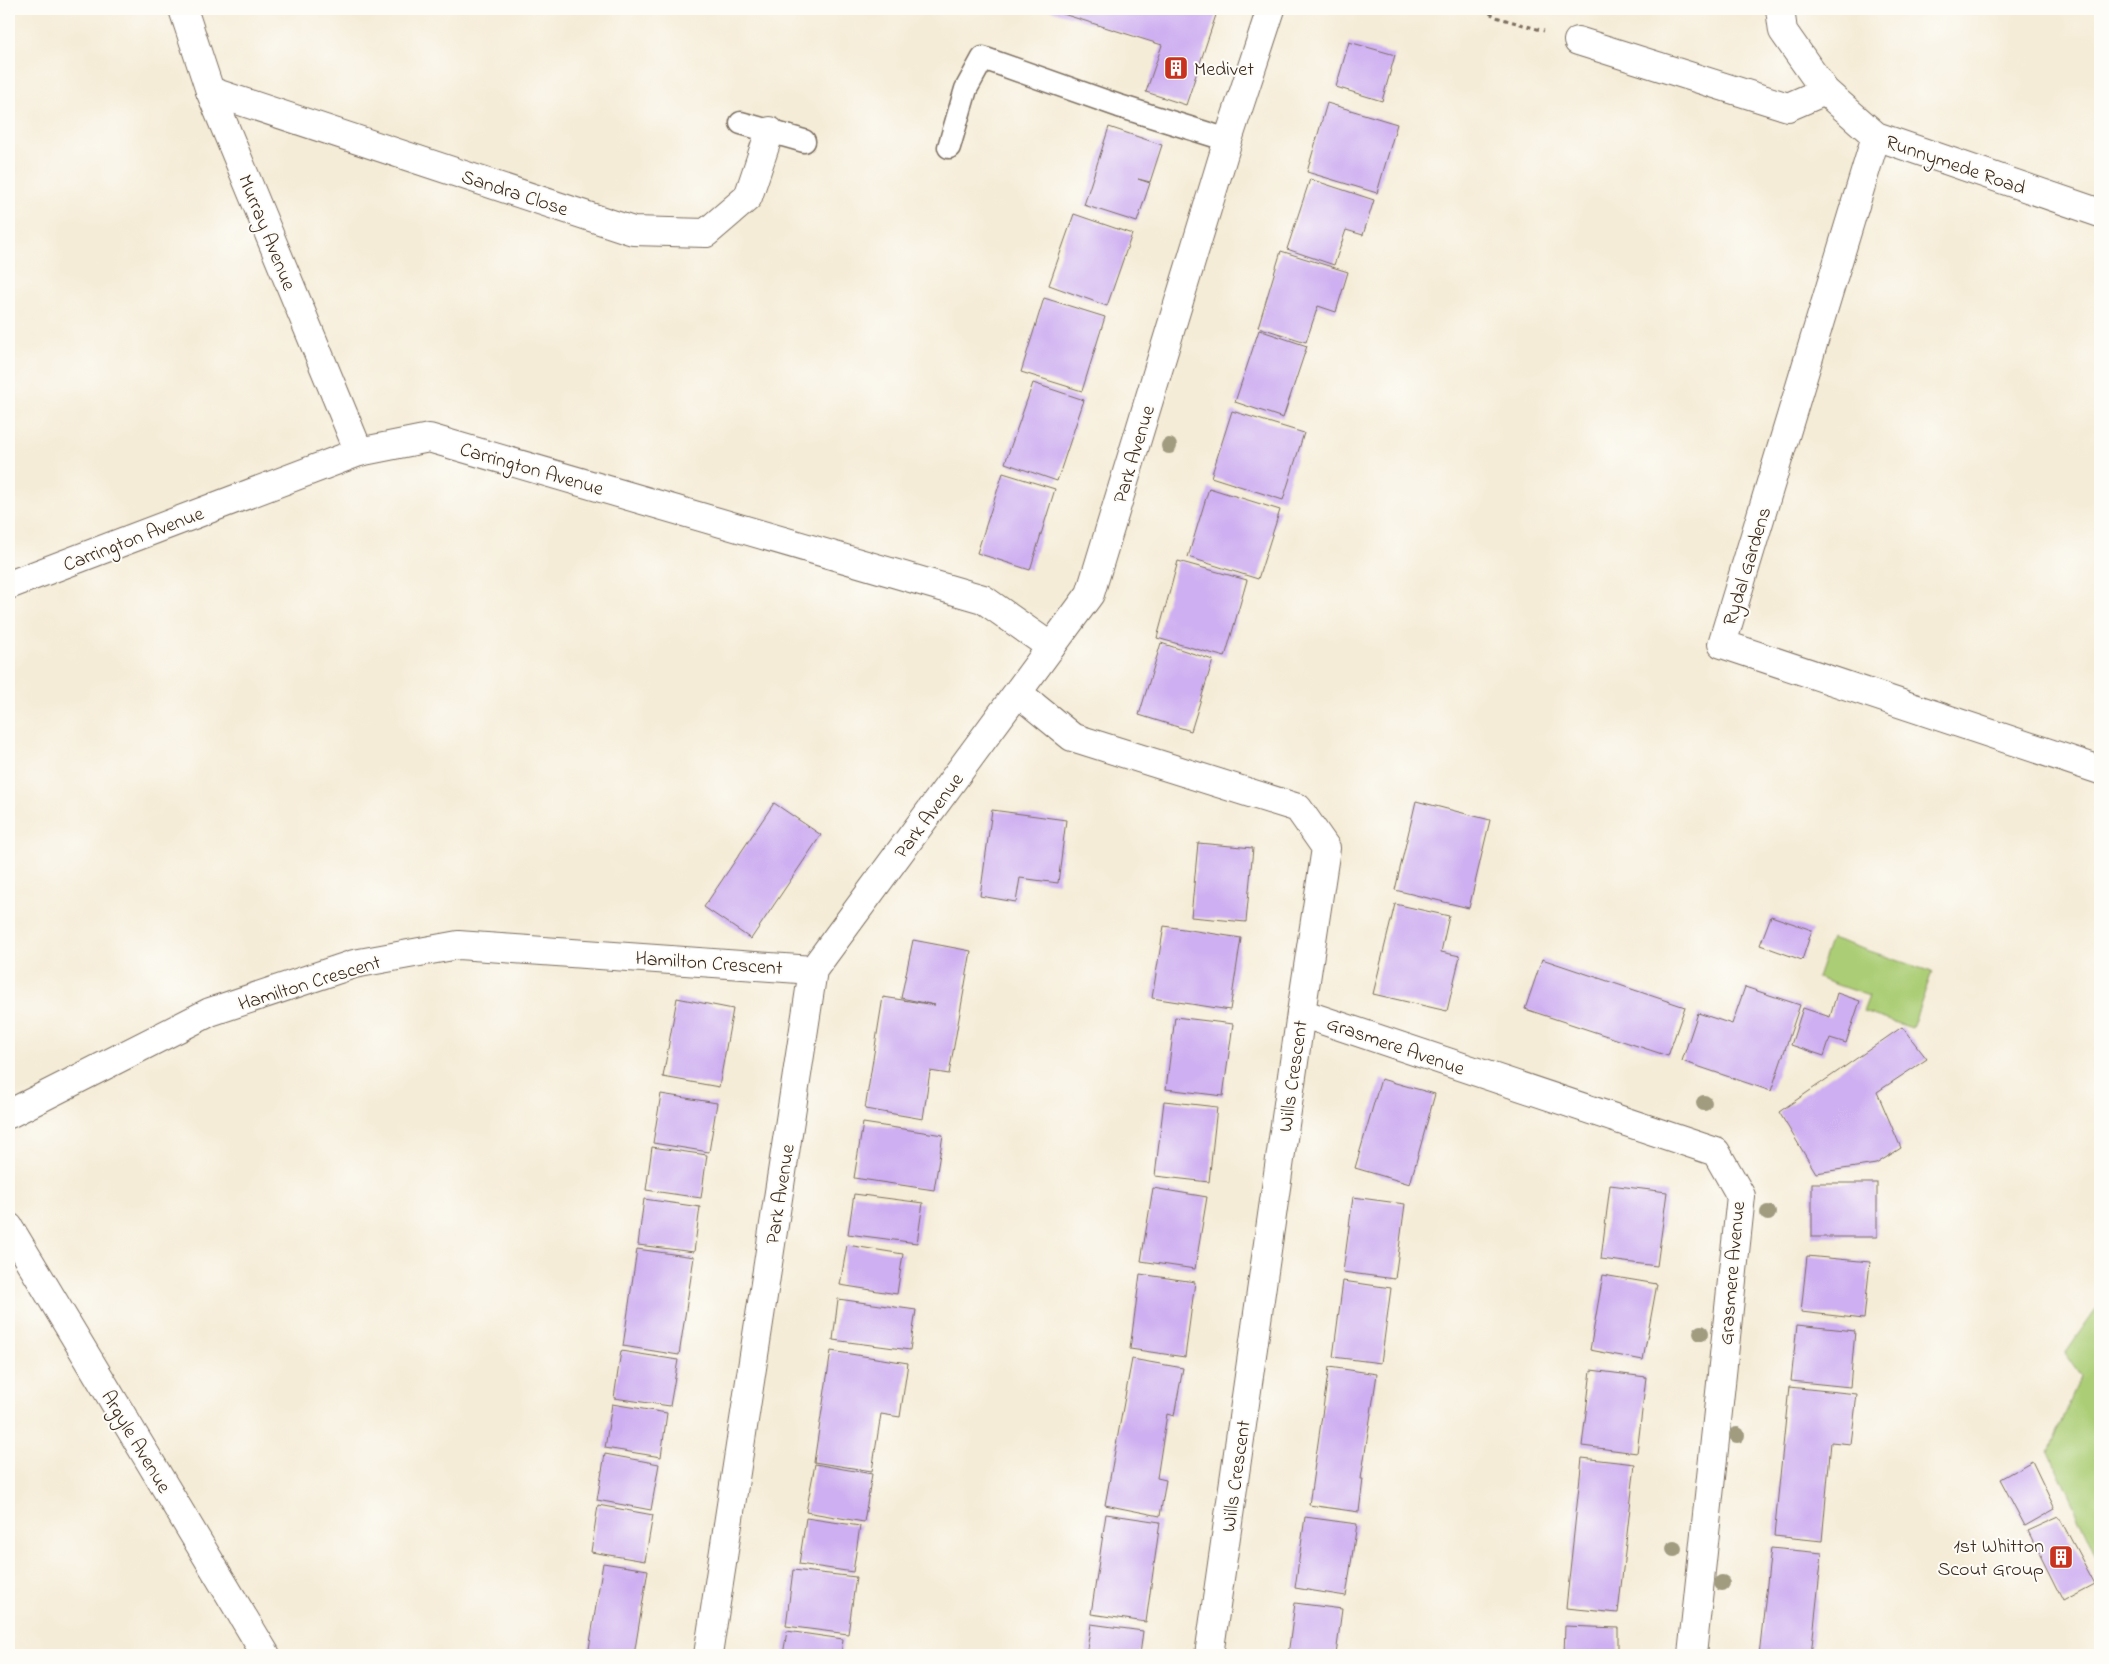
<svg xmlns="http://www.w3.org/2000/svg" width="2109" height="1664" viewBox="0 0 2109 1664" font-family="'Indie Flower',sans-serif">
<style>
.green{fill:#abcd75;stroke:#737c4a}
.building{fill:#ceaff1}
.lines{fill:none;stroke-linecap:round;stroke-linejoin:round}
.lane-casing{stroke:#7c6e5f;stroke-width:25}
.street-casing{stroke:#7c6e5f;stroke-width:30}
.path{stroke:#7c6e5f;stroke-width:3;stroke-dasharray:4 4;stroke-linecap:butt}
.lane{stroke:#fff;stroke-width:22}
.street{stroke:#fff;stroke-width:28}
.tree{fill:#a19c80}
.labels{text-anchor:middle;stroke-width:4;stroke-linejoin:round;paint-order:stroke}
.poi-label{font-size:20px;fill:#3b2a1e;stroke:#fdfcf7;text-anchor:start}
.street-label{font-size:20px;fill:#3b2a1e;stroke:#fdfcf7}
</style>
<rect width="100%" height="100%" fill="#fdfcf7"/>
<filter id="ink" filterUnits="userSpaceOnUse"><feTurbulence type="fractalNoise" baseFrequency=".02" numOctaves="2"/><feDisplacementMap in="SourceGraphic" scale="10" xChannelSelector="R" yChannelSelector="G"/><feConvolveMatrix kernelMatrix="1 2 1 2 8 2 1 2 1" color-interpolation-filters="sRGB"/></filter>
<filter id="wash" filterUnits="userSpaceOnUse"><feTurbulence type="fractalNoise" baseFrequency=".0096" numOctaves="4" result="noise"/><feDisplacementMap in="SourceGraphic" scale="20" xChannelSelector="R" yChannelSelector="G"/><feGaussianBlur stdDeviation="1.12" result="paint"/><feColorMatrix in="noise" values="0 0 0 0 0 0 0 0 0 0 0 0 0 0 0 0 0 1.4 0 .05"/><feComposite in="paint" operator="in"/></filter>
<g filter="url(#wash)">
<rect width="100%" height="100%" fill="#f5ecd7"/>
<!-- green -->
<g class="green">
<path d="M1831,938L1932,972L1912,1028L1863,1012L1869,996L1817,978Z"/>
<path d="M2100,1303V1563L2049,1452L2081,1376L2065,1353Z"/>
</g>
<g id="blocks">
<!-- building -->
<g class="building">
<path d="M1047,9H1218L1186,105L1146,92L1162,45Z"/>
<path d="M1349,42L1395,55L1382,101L1336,87Z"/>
<path d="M1327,103L1397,124L1377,193L1307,172Z"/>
<path d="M1109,127L1162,145L1150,182L1138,179L1150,183L1137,222L1084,205Z"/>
<path d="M1310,179L1374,200L1363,235L1346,230L1334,265L1287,249Z"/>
<path d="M1074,214L1132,234L1107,306L1049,285Z"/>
<path d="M1281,251L1348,272L1336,312L1318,306L1306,342L1258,327Z"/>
<path d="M1044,298L1105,317L1082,391L1021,372Z"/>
<path d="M1259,330L1307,346L1283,418L1235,402Z"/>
<path d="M1033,383L1084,400L1057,481L1005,463Z"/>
<path d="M1232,411L1304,433L1283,500L1211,477Z"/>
<path d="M1003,473L1055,489L1030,570L977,553Z"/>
<path d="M1209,488L1280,510L1258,579L1188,557Z"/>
<path d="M1178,561L1247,580L1225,657L1157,638Z"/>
<path d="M1161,643L1213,660L1191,731L1139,715Z"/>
<path d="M1416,801L1490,820L1469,908L1395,890Z"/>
<path d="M774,803L821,835L751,939L704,907Z"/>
<path d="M992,810L1066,820L1058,883L1020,878L1016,902L980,896Z"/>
<path d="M1198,843L1253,848L1246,922L1191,917Z"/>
<path d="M1395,904L1449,916L1441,952L1460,956L1447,1011L1373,994Z"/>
<path d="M1771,916L1812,930L1802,960L1760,945Z"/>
<path d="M1164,926L1241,938L1230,1010L1152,998Z"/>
<path d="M913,940L971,951L949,1074L930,1071L923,1119L865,1109L883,997L935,1005L901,998Z"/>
<path d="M1542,959L1685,1007L1668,1056L1525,1009Z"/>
<path d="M1745,987L1800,1005L1771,1091L1682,1061L1698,1013L1732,1024Z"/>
<path d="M1837,993L1860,1001L1846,1043L1830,1038L1824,1056L1791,1045L1803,1008L1830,1017Z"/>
<path d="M677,998L733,1009L719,1087L663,1077Z"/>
<path d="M1175,1017L1233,1024L1223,1096L1166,1089Z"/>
<path d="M1902,1027L1927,1059L1877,1092L1901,1148L1876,1164L1816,1173L1779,1112Z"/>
<path d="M1381,1079L1435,1094L1410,1184L1355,1168Z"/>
<path d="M661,1094L717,1103L709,1152L653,1143Z"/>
<path d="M1164,1101L1217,1107L1209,1182L1155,1176Z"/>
<path d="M863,1123L943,1135L934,1190L854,1178Z"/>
<path d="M652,1147L707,1155L701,1198L646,1190Z"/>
<rect x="1812" y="1183" width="65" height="54"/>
<path d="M1610,1185L1667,1192L1657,1266L1601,1259Z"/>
<path d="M1153,1188L1207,1197L1195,1269L1141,1261Z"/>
<path d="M854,1194L923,1203L917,1243L848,1234Z"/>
<path d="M1353,1197L1405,1204L1395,1279L1343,1272Z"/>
<path d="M644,1199L700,1207L694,1252L638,1245Z"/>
<path d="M847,1245L903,1254L897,1294L840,1285Z"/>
<path d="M637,1249L694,1257L679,1355L623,1346Z"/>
<path d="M1807,1256L1870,1262L1864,1319L1801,1312Z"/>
<path d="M1140,1274L1195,1282L1185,1357L1130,1349Z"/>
<path d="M1603,1275L1657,1284L1643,1360L1590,1350Z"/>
<path d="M1343,1281L1391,1288L1381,1363L1333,1357Z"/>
<path d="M838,1299L916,1310L910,1350L833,1340Z"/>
<path d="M1797,1325L1855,1331L1850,1387L1791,1381Z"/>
<path d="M621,1351L678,1360L670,1406L614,1398Z"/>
<path d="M831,1351L908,1363L900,1417L881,1414L872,1471L814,1462Z"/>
<path d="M1132,1359L1183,1368L1174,1416L1167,1414L1157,1478L1166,1480L1160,1516L1105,1505Z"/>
<path d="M1329,1367L1377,1374L1361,1479H1363L1359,1512L1309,1505Z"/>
<path d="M1591,1370L1646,1377L1637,1453L1582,1446Z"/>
<path d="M1789,1387L1857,1394L1851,1444L1831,1442L1822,1541L1774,1536Z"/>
<path d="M612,1404L667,1413L661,1457L605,1448Z"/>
<path d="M605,1454L659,1464L651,1510L597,1500Z"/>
<path d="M1582,1458L1635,1464L1618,1613L1566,1608Z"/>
<path d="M2032,1461L2055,1509L2025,1526L2000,1479Z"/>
<path d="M815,1464L872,1474L864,1522L806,1512Z"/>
<path d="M598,1505L653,1515L645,1561L591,1552Z"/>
<path d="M1106,1514L1160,1522L1146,1622L1091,1614Z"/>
<path d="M1305,1517L1357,1524L1346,1596L1295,1588Z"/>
<path d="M2059,1517L2095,1584L2063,1601L2028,1531Z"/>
<path d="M806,1518L860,1526L853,1572L799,1564Z"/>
<path d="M1771,1548L1822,1553L1811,1655H1759Z"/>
<path d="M603,1563L648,1570L634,1655H588Z"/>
<path d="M793,1570L856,1577L848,1634L786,1626Z"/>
<path d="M1295,1603L1342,1609L1336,1655H1288Z"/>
<path d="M1091,1624L1143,1631L1140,1655H1086Z"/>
<path d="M1565,1626L1618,1628V1655H1564Z"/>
<path d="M787,1631L843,1639L841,1655H783Z"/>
</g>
</g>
</g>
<g filter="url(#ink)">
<use href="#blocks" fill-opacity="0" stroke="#7c6e5f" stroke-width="1"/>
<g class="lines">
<defs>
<g id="lane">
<path d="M741,123L804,141"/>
<path d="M949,147L966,89L983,58L1119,106L1228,140"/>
</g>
<g id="street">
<path d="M183,9L210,91L359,452"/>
<path d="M1780,9L1783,31L1825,91L1876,136L2100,213"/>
<path d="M1578,41L1788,107L1825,91"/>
<path d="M210,91L633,231L706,233L748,197L770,131"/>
<path d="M1876,136L1722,644L2100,770"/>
<path d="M9,585L359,452L429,438L983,599L1051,647"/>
<path d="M1018,693L1072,737L1298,808L1326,848L1301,1013L1209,1655"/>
<path d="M1301,1013L1716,1152L1741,1196L1692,1655"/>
<path d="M9,1114L210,1012L354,964L458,945L813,970"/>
<path d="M9,1227L266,1655"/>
<path d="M708,1655L813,970L1090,594L1228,140L1271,9"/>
</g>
</defs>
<!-- lane casing -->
<use href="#lane" class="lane-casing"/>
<!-- street casing -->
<use href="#street" class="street-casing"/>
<!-- path -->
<path class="path" d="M1483,9L1496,17L1544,31"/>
<!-- lane -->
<use href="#lane" class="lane"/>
<!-- street -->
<use href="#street" class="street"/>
</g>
<!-- trees -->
<g class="tree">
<circle cx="1169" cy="446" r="8"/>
<circle cx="1704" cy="1103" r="8"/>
<circle cx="1768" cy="1213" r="8"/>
<circle cx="1701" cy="1333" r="8"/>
<circle cx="1737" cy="1435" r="8"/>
<circle cx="1674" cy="1549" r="8"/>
<circle cx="1722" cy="1583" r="8"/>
</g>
</g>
<!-- icons -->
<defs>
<symbol id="building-square" viewBox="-11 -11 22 22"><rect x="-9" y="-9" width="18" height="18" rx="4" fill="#c8321e" stroke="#fdfcf7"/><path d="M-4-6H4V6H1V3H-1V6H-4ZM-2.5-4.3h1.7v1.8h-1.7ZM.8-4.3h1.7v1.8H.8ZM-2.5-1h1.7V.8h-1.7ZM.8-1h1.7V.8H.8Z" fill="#fff"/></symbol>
</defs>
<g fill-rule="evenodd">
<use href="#building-square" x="1162" y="54" width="28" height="28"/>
<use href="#building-square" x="2047" y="1543" width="28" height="28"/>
</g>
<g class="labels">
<!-- poi labels -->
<g class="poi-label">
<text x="1194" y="75">Medivet</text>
<text x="2044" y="1552" text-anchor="end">1st Whitton<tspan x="2044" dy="23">Scout Group</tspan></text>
</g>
<!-- street labels -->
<g class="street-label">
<text transform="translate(1956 164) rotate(19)" y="7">Runnymede Road</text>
<text transform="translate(515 192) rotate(18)" y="7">Sandra Close</text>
<text transform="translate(268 232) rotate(68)" y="7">Murray Avenue</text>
<text transform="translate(1133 454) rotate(-73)" y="7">Park Avenue</text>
<text transform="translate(532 468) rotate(16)" y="7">Carrington Avenue</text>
<text transform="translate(133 538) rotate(-21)" y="7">Carrington Avenue</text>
<text transform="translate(1746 566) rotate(-73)" y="7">Rydal Gardens</text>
<text transform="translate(928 815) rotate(-53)" y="7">Park Avenue</text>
<text transform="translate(709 962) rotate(4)" y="7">Hamilton Crescent</text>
<text transform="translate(309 982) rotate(-17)" y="7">Hamilton Crescent</text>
<text transform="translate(1396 1045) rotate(19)" y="7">Grasmere Avenue</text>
<text transform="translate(1292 1076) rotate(-82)" y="7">Wills Crescent</text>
<text transform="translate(779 1194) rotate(-81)" y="7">Park Avenue</text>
<text transform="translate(1731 1273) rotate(-85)" y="7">Grasmere Avenue</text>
<text transform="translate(137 1441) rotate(59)" y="7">Argyle Avenue</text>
<text transform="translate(1235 1476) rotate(-82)" y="7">Wills Crescent</text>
</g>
</g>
<!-- margin -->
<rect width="2109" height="1664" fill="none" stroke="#fdfcf7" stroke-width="30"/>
</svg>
